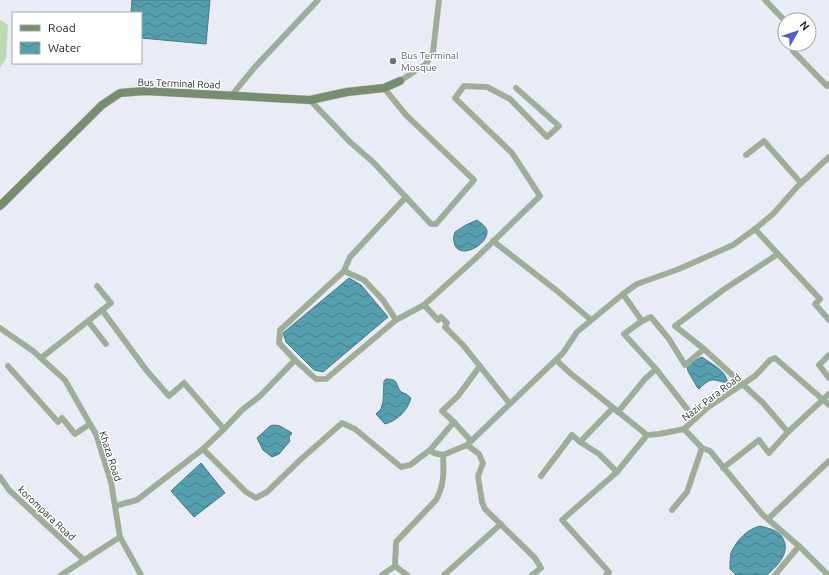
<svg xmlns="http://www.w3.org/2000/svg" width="829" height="575" viewBox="0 0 829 575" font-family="Ubuntu,sans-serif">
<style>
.green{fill:#bedab4}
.water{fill:url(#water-waves);stroke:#457985}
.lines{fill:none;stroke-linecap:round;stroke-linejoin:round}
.minor-casing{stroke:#c5c7cf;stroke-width:6}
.secondary-casing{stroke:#c5c7cf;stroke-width:9}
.minor{stroke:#9dad97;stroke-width:5.5}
.secondary{stroke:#778e6e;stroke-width:8}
.worship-dot{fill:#6b7280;stroke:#fff;stroke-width:1.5}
.labels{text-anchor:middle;stroke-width:3;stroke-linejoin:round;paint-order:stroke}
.worship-label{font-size:10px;fill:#5b616d;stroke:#fff;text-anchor:start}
.street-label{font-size:10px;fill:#1f2023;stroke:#fff}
</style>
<defs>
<pattern id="water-waves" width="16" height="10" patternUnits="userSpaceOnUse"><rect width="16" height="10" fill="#559faf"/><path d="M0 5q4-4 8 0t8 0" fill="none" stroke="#46818e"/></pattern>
</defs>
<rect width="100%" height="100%" fill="#e9ecf5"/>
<!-- green -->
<path class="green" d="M1,20L8,25L6,58L0,68V22Z"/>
<!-- water -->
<g class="water">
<path d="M132,0H210L206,44L141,38V13H131Z"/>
<path d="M477,220C481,223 487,227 487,232C487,246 457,261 454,242C453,239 454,235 455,232L466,225Z"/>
<path d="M349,278L361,285L388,317L323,372L314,370L286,342L283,333Z"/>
<path d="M702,357C712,365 725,369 728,383C712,380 712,376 699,389L697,387L688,371L687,366L694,361Z"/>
<path d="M386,379C399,379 395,384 401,392L406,394L411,398C408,410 397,421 385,424L376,414L381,409L383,402L384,381Z"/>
<path d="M274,425L280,426L292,433L289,437L290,441L279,454L272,457L263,450L257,438L270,426Z"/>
<path d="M201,463L225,493L194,517L171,491Z"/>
<path d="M760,526C767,528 778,530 782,537C792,552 777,566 767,575H736L730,569C730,564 730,558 731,553C736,541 747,529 760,526Z"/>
</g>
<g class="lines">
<defs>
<g id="minor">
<path d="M765,0L785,21"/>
<path d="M801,44L793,51L827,86L829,84"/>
<path d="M400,81L426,64L433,52L439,0"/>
<path d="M232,95L254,68L318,0"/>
<path d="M310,100L350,142L373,162L431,224H436L474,180L406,115L384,88"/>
<path d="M746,155L764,141L801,183"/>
<path d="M406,197L350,257L344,271L280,330L279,343L295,360L316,379H326L396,320L424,305L475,259L540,196L512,153L455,98L464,86L487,87L510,99L547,137L559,126L516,88"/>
<path d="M493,241L556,290L591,320"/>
<path d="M778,254L820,299L815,304L829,320"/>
<path d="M344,271L364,280L383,300L396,320"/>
<path d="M623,294L642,321L651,317L669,339L685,365L704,349L763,403L788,432L829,394"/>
<path d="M424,305L438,320L441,317L447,323L445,327L463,345L510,404"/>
<path d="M102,310L147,371L169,396L184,383L224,429"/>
<path d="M88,321L106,344"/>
<path d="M0,328L33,351L65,380L90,424L96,434L111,482L120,537L141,575"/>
<path d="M704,349L675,326L723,290L778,254L755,229"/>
<path d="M829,355L819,365L829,378"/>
<path d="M41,358L111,303L97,286"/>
<path d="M556,360L570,373L647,435L659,434L684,429L707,408L755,376L770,360L775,358L829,405"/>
<path d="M8,366L58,422L62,418L75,434L90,424"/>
<path d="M656,369L695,419"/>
<path d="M618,412L645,379L656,369L624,334L642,321"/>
<path d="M454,422L442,411L458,396L480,366"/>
<path d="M684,429L702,448L710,451L762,514L799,546L828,575"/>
<path d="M580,442L599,454L617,472"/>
<path d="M467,445L479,454L483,463L478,476L482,502L485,509L535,558L541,568L532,575"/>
<path d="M203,449L246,492L256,498L267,492L299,461L342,423L355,429L401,467L410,465L430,450L434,453L443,455"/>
<path d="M430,450L454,422L471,441"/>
<path d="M723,468L759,440L769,453L788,432"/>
<path d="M541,476L572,435L580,442L613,408"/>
<path d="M0,477L9,490L84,560"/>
<path d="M115,506L137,500L203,449L224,429L242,410L260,396L295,360"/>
<path d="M672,510L687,492L702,448"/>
<path d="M769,518L829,461"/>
<path d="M395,566L407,575"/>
<path d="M61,575L120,537"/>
<path d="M382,575L395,566L396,542L436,500C444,486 444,472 443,455L467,445L563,353L577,332L623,294L637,284L679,269L733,245L755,229L773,214L797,187L829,157"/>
<path d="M444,575L501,524"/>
<path d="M606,575L609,572L562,520L617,472L647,435"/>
<path d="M775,575L799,546"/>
</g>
<path id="secondary" d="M0,206L102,105L120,93L145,91L310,100L347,92L384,88L400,81"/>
</defs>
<!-- minor casing -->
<use href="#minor" class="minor-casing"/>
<!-- secondary casing -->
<use href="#secondary" class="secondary-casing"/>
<!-- minor -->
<use href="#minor" class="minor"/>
<!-- secondary -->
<use href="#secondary" class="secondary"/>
</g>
<!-- markers -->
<circle class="worship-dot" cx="393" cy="61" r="4"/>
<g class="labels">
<!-- worship labels -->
<g class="worship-label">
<text x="401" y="59">Bus Terminal<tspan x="401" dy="12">Mosque</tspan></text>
</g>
<!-- street labels -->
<g class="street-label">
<text transform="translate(179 83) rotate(2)" y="4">Bus Terminal Road</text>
<text transform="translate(711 397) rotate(-37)" y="4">Nazir Para Road</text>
<text transform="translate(111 456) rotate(72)" y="4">Khaza Road</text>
<text transform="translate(47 513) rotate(43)" y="4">korompara Road</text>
</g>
</g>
<!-- legend -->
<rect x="12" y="12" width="130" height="52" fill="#ffffff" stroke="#a5a6a7"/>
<rect x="20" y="25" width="20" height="6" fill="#778e6e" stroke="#a5a6a7"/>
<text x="48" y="32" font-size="12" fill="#1f2023">Road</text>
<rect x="20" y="42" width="20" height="12" fill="url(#water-waves)" stroke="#a5a6a7"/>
<text x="48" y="52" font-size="12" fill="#1f2023">Water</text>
<!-- north arrow -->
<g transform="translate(797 32) rotate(51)"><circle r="19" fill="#ffffff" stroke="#a5a6a7"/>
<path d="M0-3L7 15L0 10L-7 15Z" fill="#545cd2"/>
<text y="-6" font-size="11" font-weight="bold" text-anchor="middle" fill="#1f2023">N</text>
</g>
</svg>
